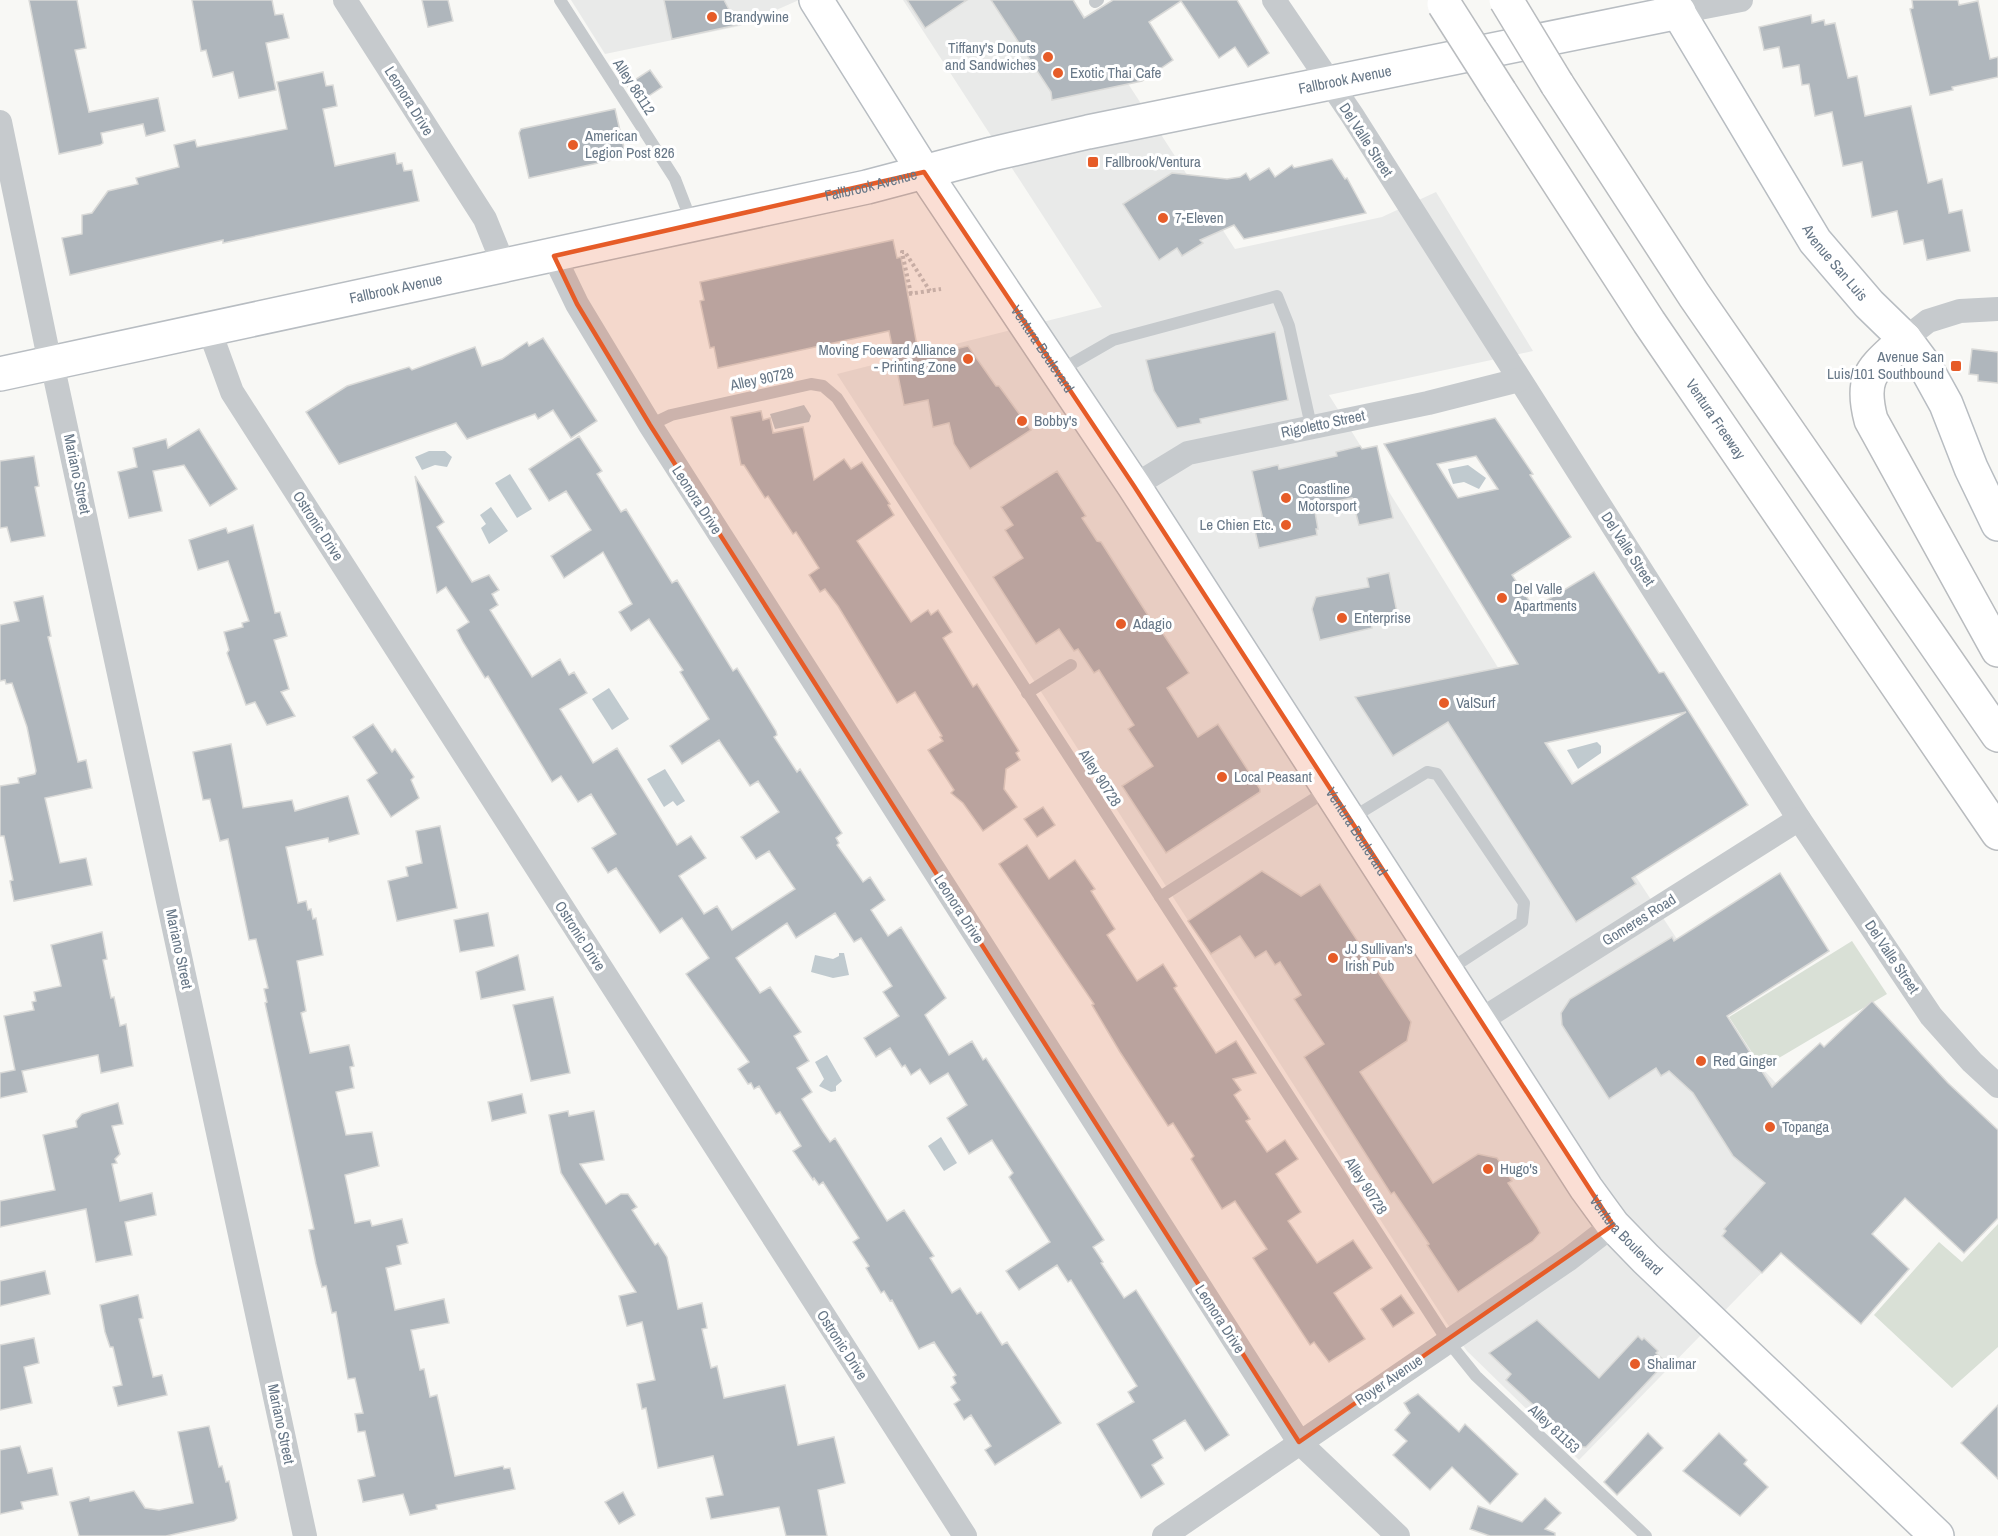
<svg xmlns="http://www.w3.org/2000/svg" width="1998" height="1536" viewBox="0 0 1998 1536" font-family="'Archivo Narrow',sans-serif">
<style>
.built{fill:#e9eae9}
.green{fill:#d9e0d6}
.water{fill:#c0cacf}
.building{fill:#afb6bc;stroke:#dadad8;stroke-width:1.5;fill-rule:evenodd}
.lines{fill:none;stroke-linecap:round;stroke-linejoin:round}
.secondary-casing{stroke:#b8bdc2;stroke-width:36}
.highway-casing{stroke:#b9bcbf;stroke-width:36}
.path{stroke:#c0c2c4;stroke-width:4;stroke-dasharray:3 3;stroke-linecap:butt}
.lane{stroke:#c6cacd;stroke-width:12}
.street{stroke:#c6cacd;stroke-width:24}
.secondary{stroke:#fff;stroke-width:33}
.highway{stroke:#fff;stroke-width:33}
.highway-bridge-casing{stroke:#b9bcbf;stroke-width:36;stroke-linecap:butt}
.highway-bridge{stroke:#fff;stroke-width:33}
.marked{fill:#e65c28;fill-opacity:0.2;stroke:#e65c28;stroke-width:4.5;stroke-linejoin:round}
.poi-dot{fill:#e65c28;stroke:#fff;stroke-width:2}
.labels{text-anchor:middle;stroke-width:6;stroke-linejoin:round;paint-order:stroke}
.poi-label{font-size:15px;fill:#677787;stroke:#fff;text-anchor:start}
.street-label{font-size:15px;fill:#677787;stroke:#fff}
</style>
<rect width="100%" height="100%" fill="#f8f8f5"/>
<!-- built -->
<g class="built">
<path d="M571,0H799L740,26L605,54Z"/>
<path d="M903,0H1074L1235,249L1382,217L1436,192L1533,351L1329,395L1497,666L1762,1068L1859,1173L1579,1460L1467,1351L1446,1322L837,374L1102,307Z"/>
</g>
<!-- green -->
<g class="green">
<path d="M1852,941L1887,994L1762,1068L1729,1017Z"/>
<path d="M1998,1224V1347L1952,1388L1874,1315L1939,1242L1962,1262Z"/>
</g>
<!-- water -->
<g class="water">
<path d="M804,405L811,416L809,422L775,429L770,414Z"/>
<path d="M429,451H445L452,457L447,467L435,465L422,470L415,457Z"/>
<path d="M1468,465L1486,478L1479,489L1464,482L1453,484L1448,469Z"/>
<path d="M510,474L532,509L517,518L495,483Z"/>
<path d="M491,507L508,531L489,544L481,528L486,524L480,515Z"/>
<path d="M609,688L629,719L612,730L592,699Z"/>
<path d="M1597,742L1601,746V753L1578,769L1567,750Z"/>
<path d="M665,769L685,801L677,806L673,801L664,807L647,779Z"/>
<path d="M839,953H844L849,975L833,978L811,972L815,955L833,959L839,956Z"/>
<path d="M827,1055L842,1081L836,1086V1091L831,1092L819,1086L824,1079L815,1062Z"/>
<path d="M941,1137L957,1163L944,1171L928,1146Z"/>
</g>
<!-- building -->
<g class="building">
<path d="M29,0H77L86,48L75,50L89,112L158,98L165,131L146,136L143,124L101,133L103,143L100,145L59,154Z"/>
<path d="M192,0H272L275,15L283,14L289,38L266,43L276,90L239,98L233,72L213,77L206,50L201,51Z"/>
<path d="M422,0H448L453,21L428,27Z"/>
<path d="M664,0H724L737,25L672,39Z"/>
<path d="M907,0H967L925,28Z"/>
<path d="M991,0H1073L1084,18L1113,0H1237L1269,53L1248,67L1235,47L1219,58L1181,1L1149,22L1173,60L1142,81L1052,100L1051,92Z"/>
<path d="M1912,0H1958L1959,5L1978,1L1990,59L1998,57V77L1952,87L1953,90L1930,95L1910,9L1913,8Z"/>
<path d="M1811,15L1812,23L1824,20L1825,25L1835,23L1848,78L1857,76L1865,116L1911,106L1928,183L1942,179L1949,213L1962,210L1970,251L1927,260L1923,240L1904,244L1897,211L1872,217L1862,162L1843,166L1832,112L1815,116L1809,84L1802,85L1799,65L1783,68L1779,47L1764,50L1759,27Z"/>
<path d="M650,70L662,87L638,103L627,85Z"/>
<path d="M323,72L326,86L333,85L337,106L323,109L335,166L395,153L397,164L402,163L404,171L412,170L419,201L223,243V240L70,275L62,238L82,234V215L92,213L108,191L138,184L136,178L179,167L174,145L195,140L197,147L287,129L277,82Z"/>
<path d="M615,109L626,157L529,178L519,133L521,129Z"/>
<path d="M1332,159L1345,179L1347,178L1366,213L1244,239L1234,225L1200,240L1203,243L1182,256L1177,248L1159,260L1123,204L1172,173L1227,179L1240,177L1246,173L1250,180L1269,168L1275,177L1292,165L1294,168Z"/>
<path d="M893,240L897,258L901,257L919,357L968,346L996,386H999L1031,430L970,469L954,444L949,423L933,427L928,400L904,405L889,331L718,368L714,347L710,348L700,301L704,300L700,282Z"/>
<path d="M1275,332L1288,400L1200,419L1201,423L1177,428L1154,391L1146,360Z"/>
<path d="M543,338L597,421L571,438L553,410L538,419L535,414L467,439L456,423L339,464L306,412L347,386L409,367L412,370L475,347L482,366L502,359L527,342L529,346Z"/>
<path d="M1972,349L1998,352V383L1978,381V375L1969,374Z"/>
<path d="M761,411L763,420L770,418L773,433L803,427L814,480L844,459L851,469L862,462L890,504L888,505L894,515L857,541L911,622L928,610L931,615L938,610L952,632L943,638L973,687L977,684L1019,751L1016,753L1020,760L1006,769L1004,789L1017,807L983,831L963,803L951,793L954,790L928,750L943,741L940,737L942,736L915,692L897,703L838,606L825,589L820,592L809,575L819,568L796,532L793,534L768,496L765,498L744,465H741L731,417Z"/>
<path d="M1495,418L1533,474L1530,475L1571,537L1512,575L1534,608L1594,572L1659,673L1664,672L1748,805L1632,878L1636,884L1576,922L1448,722L1393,756L1355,697L1518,664L1384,444ZM1476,456L1498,489L1458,498L1437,464ZM1686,712L1572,784L1545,743Z"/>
<path d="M199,429L237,489L210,506L184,465L153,471L162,511L129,518L118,472L137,467L133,448L166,439L168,448Z"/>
<path d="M579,436L602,471L597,474L621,512L626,509L672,583L677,580L733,671L737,668L776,731L777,735L774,737L797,772L800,769L823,804L842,833L836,838L839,843L837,845L863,882L870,877L885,900L871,910L888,936L901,927L946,998L925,1015L949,1055L972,1041L983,1060L986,1058L1104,1240L1093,1247L1103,1262L1101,1263L1124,1298L1136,1290L1229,1435L1205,1451L1185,1420L1153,1440L1163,1458L1152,1465L1164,1484L1141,1498L1097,1424L1134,1402L1128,1392L1137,1386L1071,1280L1068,1282L1057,1265L1019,1290L1006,1271L1050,1242L1009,1177L1013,1173L992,1140L969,1154L947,1118L967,1105L948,1073L930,1084L920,1069L911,1075L905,1065L902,1067L890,1048L876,1057L864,1038L899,1016L883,992L892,986L861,938L854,942L835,913L796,938L787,923L736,958L760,993L770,987L801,1032L794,1036L809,1061L797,1068L812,1092L802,1099L823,1132L830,1142L835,1138L887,1221L904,1210L934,1256L930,1258L952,1293L960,1288L977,1314L981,1312L1002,1345L1007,1342L1061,1423L995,1465L985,1450L991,1446L971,1415L964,1420L954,1404L960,1400L951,1387L956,1383L953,1377L956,1375L934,1342L919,1349L892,1300L890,1301L884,1291L881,1293L866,1268L869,1266L853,1242L859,1238L823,1182L819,1185L814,1178L813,1180L793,1151L801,1146L780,1112L776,1114L759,1086L754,1089L751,1083L748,1084L738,1069L749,1062L686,974L709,958L682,918L660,933L616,868L608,873L592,848L616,834L591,794L578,802L561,776L552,782L488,676L485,678L463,642L457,630L469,622L446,587L437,593L415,476L444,522L437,527L472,582L489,575L499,590L492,594L498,605L490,610L532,677L560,659L569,675L574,672L587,693L560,709L593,763L617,748L677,845L691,836L706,858L679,876L704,914L717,906L732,930L795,889L769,851L756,859L741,837L779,812L758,781L750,786L719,740L682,764L670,746L709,719L680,672L683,670L649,619L631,631L619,612L632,604L603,552L564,578L551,556L591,530L566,491L549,501L529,469Z"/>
<path d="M1360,446L1362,449L1377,446L1393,518L1359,525L1352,498L1314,506L1318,529H1316L1317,535L1259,548L1253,522L1263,520L1252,471L1278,465L1279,469L1337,456L1336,452Z"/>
<path d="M34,456L39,486L35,487L45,536L11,542L7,527L0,528V461Z"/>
<path d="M1057,471L1086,516L1082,518L1097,541L1101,542L1160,634L1162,632L1189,673L1167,688L1198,737L1218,724L1260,789V792L1166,853L1122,786L1153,766L1128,729L1134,725L1099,670L1094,673L1078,649L1074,651L1059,629L1036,644L993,577L1023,558L1005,530L1013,525L1001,507Z"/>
<path d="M253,525L275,613L280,612L287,636L274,640L289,689L281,692L295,716L267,725L255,702L246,705L227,653L229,650L224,632L243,627L242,623L249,621L228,561L198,570L189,540L226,528L228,533Z"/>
<path d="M1389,573L1398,617L1371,623L1372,628L1320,640L1312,609L1316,597L1369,587L1367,578Z"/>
<path d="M43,596L51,636L48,637L78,762L86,760L92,788L45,798L60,863L86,858L92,885L14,901L10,881L13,880L4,836H0V786L19,783L18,778L35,774L36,771L27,727L12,683L6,684L5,680L0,681V625L19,621L14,602Z"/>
<path d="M373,724L392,752L395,749L414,777L411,780L419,798L391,817L367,780L377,773L353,737Z"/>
<path d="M231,744L243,808L292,800L295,811L348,796L359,834L329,842L328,838L286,847L298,903L306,901L308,910L311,909L313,919L316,918L323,955L297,961L306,1011L301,1013L310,1053L349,1045L354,1066L350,1067L354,1088L336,1092L346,1135L372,1132L379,1166L345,1175L355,1223L370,1220L372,1226L402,1219L408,1243L397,1246L401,1264L386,1268L395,1310L444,1299L449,1323L411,1330L420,1370L424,1369L430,1397L437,1395L455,1476L503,1466L504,1469L510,1468L515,1489L436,1505L437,1509L410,1515L403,1494L363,1502L358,1480L375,1476L365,1431L358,1432L355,1414L363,1413L355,1378L348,1379L336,1312L332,1313L326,1286L322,1287L316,1264L309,1230L314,1229L265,1003L267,1002L264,989L268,988L256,939L249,940L228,839L220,841L210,799L203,800L193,752Z"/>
<path d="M1043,807L1055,825L1037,837L1024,819Z"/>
<path d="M440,826L457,908L397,921L388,881L408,876L406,867L422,863L416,831Z"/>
<path d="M1027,845L1049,879L1075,860L1095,889L1091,891L1115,929L1107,935L1137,981L1163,964L1177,986L1174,988L1216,1053L1236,1041L1256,1073L1233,1079L1241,1090L1234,1095L1250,1119L1246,1121L1267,1152L1285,1140L1298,1159L1276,1174L1301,1212L1288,1221L1317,1263L1353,1240L1372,1268L1334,1293L1365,1339L1329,1362L1314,1342L1310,1345L1253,1258L1267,1249L1235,1201L1222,1209L1191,1159L1194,1156L1173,1123L1168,1126L1120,1052L1092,1005L1094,1004L999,864Z"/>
<path d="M1262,871L1301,896L1320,884L1411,1022L1407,1041L1360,1072L1433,1183L1478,1154L1497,1158L1512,1181L1508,1183L1537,1227L1540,1233L1533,1241L1458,1292L1427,1245L1429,1244L1394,1192L1391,1194L1304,1057L1324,1044L1294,999L1301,995L1280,962L1275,965L1266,951L1255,958L1240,936L1211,954L1188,921Z"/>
<path d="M1780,873L1829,951L1727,1016L1772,1087L1820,1043L1824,1047L1872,1001L1948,1083L1998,1130V1218L1964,1253L1905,1198L1872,1234L1909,1269L1861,1324L1781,1253L1762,1273L1722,1236L1726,1231L1724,1229L1765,1183L1733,1156L1693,1093L1669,1071L1661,1076L1656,1068L1609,1099L1562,1025L1561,1013L1570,999L1672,937L1674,941Z"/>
<path d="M488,913L494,946L460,952L454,920Z"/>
<path d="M102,932L107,959L103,960L111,998L114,997L120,1026L126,1024L133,1066L101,1073L98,1055L22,1071L27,1092L0,1098V1073L15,1070L4,1016L34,1010L32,1002L36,1001L34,992L61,986L51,945Z"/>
<path d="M518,955L525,990L481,999L476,972Z"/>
<path d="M553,997L570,1073L531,1081L513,1005Z"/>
<path d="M522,1094L526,1113L492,1121L488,1102Z"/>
<path d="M118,1103L123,1124L112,1126L120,1154L115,1159L117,1163L112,1164L120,1201L152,1193L156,1215L125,1222L132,1255L96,1262L86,1209L0,1227V1201L55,1190L43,1135L77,1127L76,1121L82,1114Z"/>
<path d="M568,1111L569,1116L594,1111L604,1160L580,1164L606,1204L621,1194H628L637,1207L632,1210L655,1245L658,1243L667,1257L678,1309L702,1303L707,1328L702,1329L711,1368L717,1366L724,1398L785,1385L798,1445L834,1437L845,1483L818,1490L827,1536H786L779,1507L711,1519L706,1498L723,1495L713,1456L658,1468L646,1408L642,1409L637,1384L655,1380L642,1322L627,1326L619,1296L636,1292L561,1173L549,1115Z"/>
<path d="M45,1271L50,1294L0,1306V1281Z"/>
<path d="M138,1295L143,1318L139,1319L153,1377L162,1375L167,1395L118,1406L113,1387L122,1385L113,1347H110L105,1332L100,1305Z"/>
<path d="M1401,1295L1414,1313L1393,1327L1381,1309Z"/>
<path d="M1537,1320L1599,1378L1638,1336L1642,1340L1644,1338L1658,1351L1656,1353L1666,1362L1586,1447H1579L1506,1380L1511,1374L1489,1353Z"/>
<path d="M34,1338L39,1363L24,1367L32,1403L0,1410V1345Z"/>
<path d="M1418,1394L1459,1432L1465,1424L1518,1474L1490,1504L1452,1467L1430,1490L1393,1455L1407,1441L1395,1430L1410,1413L1404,1403Z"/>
<path d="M1998,1405V1479L1961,1443Z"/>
<path d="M209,1426L219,1467L222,1466L226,1482L229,1481L237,1518L234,1521L166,1536H79L70,1502L89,1497L90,1501L134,1491L145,1508L159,1510L193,1503L178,1432Z"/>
<path d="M1648,1433L1663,1448L1617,1495L1604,1482Z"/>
<path d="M1719,1433L1747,1460L1744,1464L1768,1487L1740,1516L1683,1471Z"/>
<path d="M20,1446L28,1473L52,1468L58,1495L21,1502L23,1509L0,1514V1450Z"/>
<path d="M623,1492L635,1515L619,1524L605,1502Z"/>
<path d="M1545,1498L1561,1513L1545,1529L1555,1533V1536H1490L1470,1529L1478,1506L1522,1522Z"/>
</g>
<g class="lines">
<defs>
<g id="secondary">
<path id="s1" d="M816,0L924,172L1134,486L1586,1188L1613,1225L1646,1259L1937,1536"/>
<path id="s2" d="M1671,0L1815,241L1869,304L1905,339L1925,366L1946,404L1971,468L1998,524"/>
<path id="s3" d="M0,374L867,187L992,154L1088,132L1679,12"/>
</g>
<g id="highway">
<path d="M1557,84L1694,295L1998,735"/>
<path id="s4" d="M1500,92L1649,322L1998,833"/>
<path d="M1905,339C1874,369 1859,374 1871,420L1998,650"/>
</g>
</defs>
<!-- secondary casing -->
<use href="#secondary" class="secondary-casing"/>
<!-- highway casing -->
<use href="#highway" class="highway-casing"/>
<!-- path -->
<g class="path">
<path d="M909,294L941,289"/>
<path d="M911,294L902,252H905L930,291"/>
</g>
<!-- lane -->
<g class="lane">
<path d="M560,0L675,179L692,223"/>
<path d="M1095,2L1098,0"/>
<path d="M1059,371L1113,340L1277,296L1289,326L1311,426"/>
<path d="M650,425L671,415L811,384L823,386L837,398L1447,1340L1476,1376L1646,1536"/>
<path d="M1027,693L1071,665"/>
<path d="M1350,819L1427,772L1437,774L1524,903L1522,922L1447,971"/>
<path d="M1160,897L1328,790"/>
</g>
<!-- street -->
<g class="street">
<path d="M345,0L485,219L504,266"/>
<path d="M1274,0L1352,115L1799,819L1931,1016L1972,1062L1998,1086"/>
<path d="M1679,12L1741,0"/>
<path d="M0,122L50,363"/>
<path d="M554,256L577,304L650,425L1299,1442L1398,1536"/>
<path d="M209,329L232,392L965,1536"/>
<path d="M1905,339L1928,321L1960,311L1998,309"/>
<path d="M52,363L305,1536"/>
<path d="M1134,486L1188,453L1428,403L1519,380"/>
<path d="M1478,1022L1799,819"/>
<path d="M1164,1536L1569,1259L1613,1225"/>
</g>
<!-- secondary -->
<use href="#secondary" class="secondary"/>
<!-- highway -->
<use href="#highway" class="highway"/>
<defs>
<g id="highway-bridge">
<path d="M1506,0L1557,84"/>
<path d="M1444,4L1500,92"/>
</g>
</defs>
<!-- highway-bridge casing -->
<use href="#highway-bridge" class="highway-bridge-casing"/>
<!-- highway-bridge -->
<use href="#highway-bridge" class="highway-bridge"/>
</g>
<!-- marked area -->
<path class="marked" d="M924,172L1134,486L1613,1225L1299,1442L650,425L577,304L554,256Z"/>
<!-- markers -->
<g class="poi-dot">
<circle cx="712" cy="17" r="6"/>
<circle cx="1048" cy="57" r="6"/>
<circle cx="1058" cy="73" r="6"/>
<circle cx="573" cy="145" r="6"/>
<rect x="1087" y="156" width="12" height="12" rx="3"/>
<circle cx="1163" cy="218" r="6"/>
<circle cx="968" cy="359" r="6"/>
<rect x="1950" y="360" width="12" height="12" rx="3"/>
<circle cx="1022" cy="421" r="6"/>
<circle cx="1286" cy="498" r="6"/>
<circle cx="1286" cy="525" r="6"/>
<circle cx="1502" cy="598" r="6"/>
<circle cx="1342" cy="618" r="6"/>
<circle cx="1121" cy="624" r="6"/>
<circle cx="1444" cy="703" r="6"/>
<circle cx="1222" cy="777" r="6"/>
<circle cx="1333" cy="958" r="6"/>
<circle cx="1701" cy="1061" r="6"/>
<circle cx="1770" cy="1127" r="6"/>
<circle cx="1488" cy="1169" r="6"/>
<circle cx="1635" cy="1364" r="6"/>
</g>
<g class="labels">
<!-- poi labels -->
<g class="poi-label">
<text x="724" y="22">Brandywine</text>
<text x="1036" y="53" text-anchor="end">Tiffany's Donuts<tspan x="1036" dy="17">and Sandwiches</tspan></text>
<text x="1070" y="78">Exotic Thai Cafe</text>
<text x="585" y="141">American<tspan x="585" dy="17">Legion Post 826</tspan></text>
<text x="1105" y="167">Fallbrook/Ventura</text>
<text x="1175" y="223">7-Eleven</text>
<text x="956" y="355" text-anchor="end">Moving Foeward Alliance<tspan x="956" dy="17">- Printing Zone</tspan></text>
<text x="1944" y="362" text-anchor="end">Avenue San<tspan x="1944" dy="17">Luis/101 Southbound</tspan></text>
<text x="1034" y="426">Bobby's</text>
<text x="1298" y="494">Coastline<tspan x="1298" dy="17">Motorsport</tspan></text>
<text x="1274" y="530" text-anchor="end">Le Chien Etc.</text>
<text x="1514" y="594">Del Valle<tspan x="1514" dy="17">Apartments</tspan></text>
<text x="1354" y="623">Enterprise</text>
<text x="1133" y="629">Adagio</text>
<text x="1456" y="708">ValSurf</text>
<text x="1234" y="782">Local Peasant</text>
<text x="1345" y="954">JJ Sullivan's<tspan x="1345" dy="17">Irish Pub</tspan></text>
<text x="1713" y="1066">Red Ginger</text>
<text x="1782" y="1132">Topanga</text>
<text x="1500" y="1174">Hugo's</text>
<text x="1647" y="1369">Shalimar</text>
</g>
<!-- street labels -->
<g class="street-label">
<text dy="5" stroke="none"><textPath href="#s3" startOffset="1377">Fallbrook Avenue</textPath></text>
<text transform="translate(634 87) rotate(57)" y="5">Alley 86112</text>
<text transform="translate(409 101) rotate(58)" y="5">Leonora Drive</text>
<text transform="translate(1366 140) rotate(57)" y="5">Del Valle Street</text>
<text dy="5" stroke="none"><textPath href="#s3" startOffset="891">Fallbrook Avenue</textPath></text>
<text dy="5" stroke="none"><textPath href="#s2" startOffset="310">Avenue San Luis</textPath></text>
<text dy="5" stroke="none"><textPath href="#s3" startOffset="405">Fallbrook Avenue</textPath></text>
<text dy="5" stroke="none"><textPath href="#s1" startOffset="416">Ventura Boulevard</textPath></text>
<text transform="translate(762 379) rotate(-12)" y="5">Alley 90728</text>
<text dy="5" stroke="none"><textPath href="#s4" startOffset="392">Ventura Freeway</textPath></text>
<text transform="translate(1323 424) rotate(-12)" y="5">Rigoletto Street</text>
<text transform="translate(77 474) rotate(78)" y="5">Mariano Street</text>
<text transform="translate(697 500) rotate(57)" y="5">Leonora Drive</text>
<text transform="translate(318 526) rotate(57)" y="5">Ostronic Drive</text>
<text transform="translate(1628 549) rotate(57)" y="5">Del Valle Street</text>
<text transform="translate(1100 778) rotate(57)" y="5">Alley 90728</text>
<text dy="5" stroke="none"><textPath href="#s1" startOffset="992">Ventura Boulevard</textPath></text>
<text transform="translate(959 909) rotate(57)" y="5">Leonora Drive</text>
<text transform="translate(1639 920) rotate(-32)" y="5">Gomeres Road</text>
<text transform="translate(580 936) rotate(57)" y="5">Ostronic Drive</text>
<text transform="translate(179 949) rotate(78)" y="5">Mariano Street</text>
<text transform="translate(1892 957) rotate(56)" y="5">Del Valle Street</text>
<text transform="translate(1366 1186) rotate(57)" y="5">Alley 90728</text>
<text dy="5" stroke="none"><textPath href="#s1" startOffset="1478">Ventura Boulevard</textPath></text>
<text transform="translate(1220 1319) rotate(57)" y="5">Leonora Drive</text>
<text transform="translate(842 1345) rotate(57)" y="5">Ostronic Drive</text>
<text transform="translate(1389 1380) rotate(-34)" y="5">Royer Avenue</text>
<text transform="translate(281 1424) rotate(78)" y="5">Mariano Street</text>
<text transform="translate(1554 1429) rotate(43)" y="5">Alley 81153</text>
</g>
</g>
</svg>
